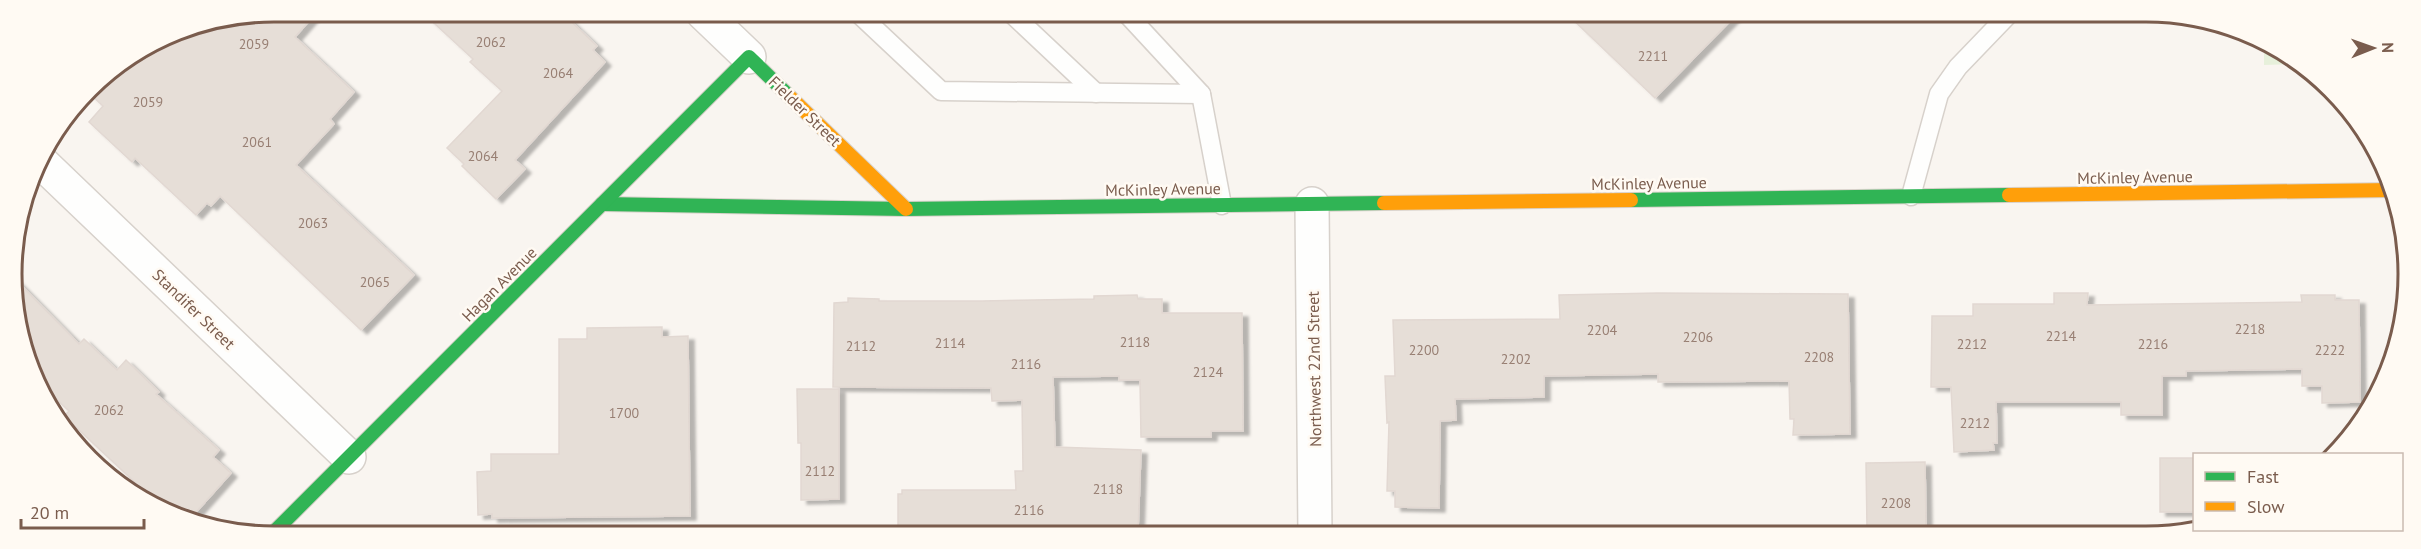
<svg xmlns="http://www.w3.org/2000/svg" width="2421" height="549" viewBox="0 0 2421 549" font-family="'PT Sans',sans-serif">
<style>
.green{fill:#e7f0db}
.building{fill:#e6ded7;stroke:#e2d8d2;stroke-width:1.5;filter:url(#shadow)}
.lines{fill:none;stroke-linecap:round;stroke-linejoin:round}
.lane-casing{stroke:#d7d1cb;stroke-width:21}
.street-casing{stroke:#d7d1cb;stroke-width:36}
.fast-casing{stroke:#d9d2cb;stroke-width:16}
.slow-casing{stroke:#d9d2cb;stroke-width:16}
.lane{stroke:#fefefd;stroke-width:18}
.street{stroke:#fefefd;stroke-width:33}
.fast{stroke:#30b455;stroke-width:14}
.slow{stroke:#ff9f0a;stroke-width:14}
.labels{text-anchor:middle;stroke-width:5;stroke-linejoin:round;paint-order:stroke}
.number-label{font-size:14px;fill:#977e72}
.street-label{font-size:16px;fill:#7a5c4d;stroke:#fffaf3}
.rim{fill:none;stroke:#7a5c4d;stroke-width:3}
</style>
<defs>
<filter id="shadow"><feDropShadow dx="6" dy="4" stdDeviation="1.5" flood-color="#0004"/></filter>
</defs>
<rect width="100%" height="100%" fill="#f9f5f0"/>
<!-- green -->
<path class="green" d="M2264,43L2278,47L2297,64L2264,65Z"/>
<!-- building -->
<g class="building">
<path d="M274,12H317L295,37L354,92L330,119L334,124L296,165L414,275L361,330L220,196L211,206L207,203L196,215L135,158L132,162L89,122L103,106L89,93L101,77L174,32Z"/>
<path d="M422,12H561L597,46L593,50L605,62L515,160L525,169L496,199L462,166L464,164L447,148L502,91L470,62L473,59Z"/>
<path d="M1567,14H1737L1655,98Z"/>
<path d="M16,280L79,344L84,339L117,370L126,360L159,392L156,394L219,450L213,457L231,473L191,518L144,502L136,495L142,489L64,416L69,411L38,382L26,359Z"/>
<path d="M1658,293L1848,294L1850,434L1793,435L1794,419H1790L1789,381L1658,382V374L1544,376V397L1455,399L1456,420L1440,421L1439,508L1395,507V491H1387L1389,422L1387,423L1385,376H1395L1393,320L1560,319L1559,295Z"/>
<path d="M2054,293H2088L2087,305L2302,302L2301,295H2335V300H2359L2360,402L2322,403V386H2302V369L2186,371V376H2162V415H2121V402H1996L1997,443H1993L1994,450L1954,452L1951,387H1931L1932,316H1973V304H2054Z"/>
<path d="M1137,295L1138,299H1162V313H1242L1243,431H1211V437H1141L1140,380H1119V376L1053,377L1055,447L1141,450L1138,531L1076,529V531H955V535H898V494H902V490H1016L1015,471H1023L1022,400L992,401L991,388L833,387L834,303L848,302V298L879,299V301H982L1094,299V296Z"/>
<path d="M662,327V337L688,336L690,516L492,518V514L478,515L477,472L491,471V454H559V339H587V328Z"/>
<path d="M797,389H839V499L801,500V443H798Z"/>
<rect x="2160" y="458" width="34" height="54"/>
<path d="M1925,462L1926,528H1867L1866,463Z"/>
</g>
<g class="lines">
<defs>
<g id="lane">
<path d="M858,13L941,91L1201,94"/>
<path d="M1011,13L1096,93"/>
<path d="M1126,13L1201,94L1222,205"/>
<path d="M1911,196L1939,94L1958,67L2009,14"/>
</g>
<g id="street">
<path d="M703,13L749,57"/>
<path d="M39,160L349,457"/>
<path d="M1312,204L1315,535"/>
</g>
<g id="fast">
<path d="M1631,200L2009,195"/>
<path d="M602,204L906,209L1384,203"/>
<path d="M271,535L749,57L789,96"/>
</g>
<g id="slow">
<path d="M789,96L906,209"/>
<path d="M2009,195L2392,190"/>
<path d="M1384,203L1631,200"/>
</g>
</defs>
<!-- lane casing -->
<use href="#lane" class="lane-casing"/>
<!-- street casing -->
<use href="#street" class="street-casing"/>
<!-- fast casing -->
<use href="#fast" class="fast-casing"/>
<!-- slow casing -->
<use href="#slow" class="slow-casing"/>
<!-- lane -->
<use href="#lane" class="lane"/>
<!-- street -->
<use href="#street" class="street"/>
<!-- fast -->
<use href="#fast" class="fast"/>
<!-- slow -->
<use href="#slow" class="slow"/>
</g>
<g class="labels">
<!-- number labels -->
<g class="number-label">
<text x="491" y="47">2062</text>
<text x="254" y="49">2059</text>
<text x="1653" y="61">2211</text>
<text x="558" y="78">2064</text>
<text x="148" y="107">2059</text>
<text x="257" y="147">2061</text>
<text x="483" y="161">2064</text>
<text x="313" y="228">2063</text>
<text x="375" y="287">2065</text>
<text x="2250" y="334">2218</text>
<text x="1602" y="335">2204</text>
<text x="2061" y="341">2214</text>
<text x="1698" y="342">2206</text>
<text x="1135" y="347">2118</text>
<text x="950" y="348">2114</text>
<text x="1972" y="349">2212</text>
<text x="2153" y="349">2216</text>
<text x="861" y="351">2112</text>
<text x="1424" y="355">2200</text>
<text x="2330" y="355">2222</text>
<text x="1819" y="362">2208</text>
<text x="1516" y="364">2202</text>
<text x="1026" y="369">2116</text>
<text x="1208" y="377">2124</text>
<text x="109" y="415">2062</text>
<text x="624" y="418">1700</text>
<text x="1975" y="428">2212</text>
<text x="820" y="476">2112</text>
<text x="1108" y="494">2118</text>
<text x="1896" y="508">2208</text>
<text x="1029" y="515">2116</text>
</g>
<!-- street labels -->
<g class="street-label">
<text transform="translate(805 111) rotate(44)" y="6">Fielder Street</text>
<text transform="translate(2135 177) rotate(-1)" y="6">McKinley Avenue</text>
<text transform="translate(1649 183) rotate(-1)" y="6">McKinley Avenue</text>
<text transform="translate(1163 189) rotate(-1)" y="6">McKinley Avenue</text>
<text transform="translate(499 284) rotate(-45)" y="6">Hagan Avenue</text>
<text transform="translate(194 309) rotate(44)" y="6">Standifer Street</text>
<text transform="translate(1314 369) rotate(-91)" y="6">Northwest 22nd Street</text>
</g>
</g>
<!-- crop -->
<path d="M0 0H2421V549H0ZM274 22H2146A252 252 0 0 1 2398 274V274A252 252 0 0 1 2146 526H274A252 252 0 0 1 22 274V274A252 252 0 0 1 274 22Z" fill="#fffaf3" fill-rule="evenodd"/>
<path class="rim" d="M274 22H2146A252 252 0 0 1 2398 274V274A252 252 0 0 1 2146 526H274A252 252 0 0 1 22 274V274A252 252 0 0 1 274 22Z"/>
<!-- legend -->
<rect x="2193" y="453" width="210" height="78" fill="#fffaf3" stroke="#cabbb1" stroke-width="1.5"/>
<rect x="2205" y="472" width="30" height="9" fill="#30b455" stroke="#cabbb1" stroke-width="1.5"/>
<text x="2247" y="483" font-size="18" fill="#7a5c4d">Fast</text>
<rect x="2205" y="502" width="30" height="9" fill="#ff9f0a" stroke="#cabbb1" stroke-width="1.5"/>
<text x="2247" y="513" font-size="18" fill="#7a5c4d">Slow</text>
<!-- north arrow -->
<g transform="translate(2373 48) rotate(89)" stroke="#fffaf3" stroke-width="4.5" paint-order="stroke">
<path d="M0-4.5L10 22L0 15L-10 22Z" fill="#7a5c4d"/>
<text y="-9" font-size="16" font-weight="bold" text-anchor="middle" fill="#7a5c4d">N</text>
</g>
<!-- scale -->
<path d="M21 519v9h123v-9" fill="none" stroke="#7a5c4d" stroke-width="3"/>
<text x="30" y="519" font-size="18" fill="#7a5c4d" stroke="#fffaf3" stroke-width="4.5" paint-order="stroke">20 m</text>
</svg>
